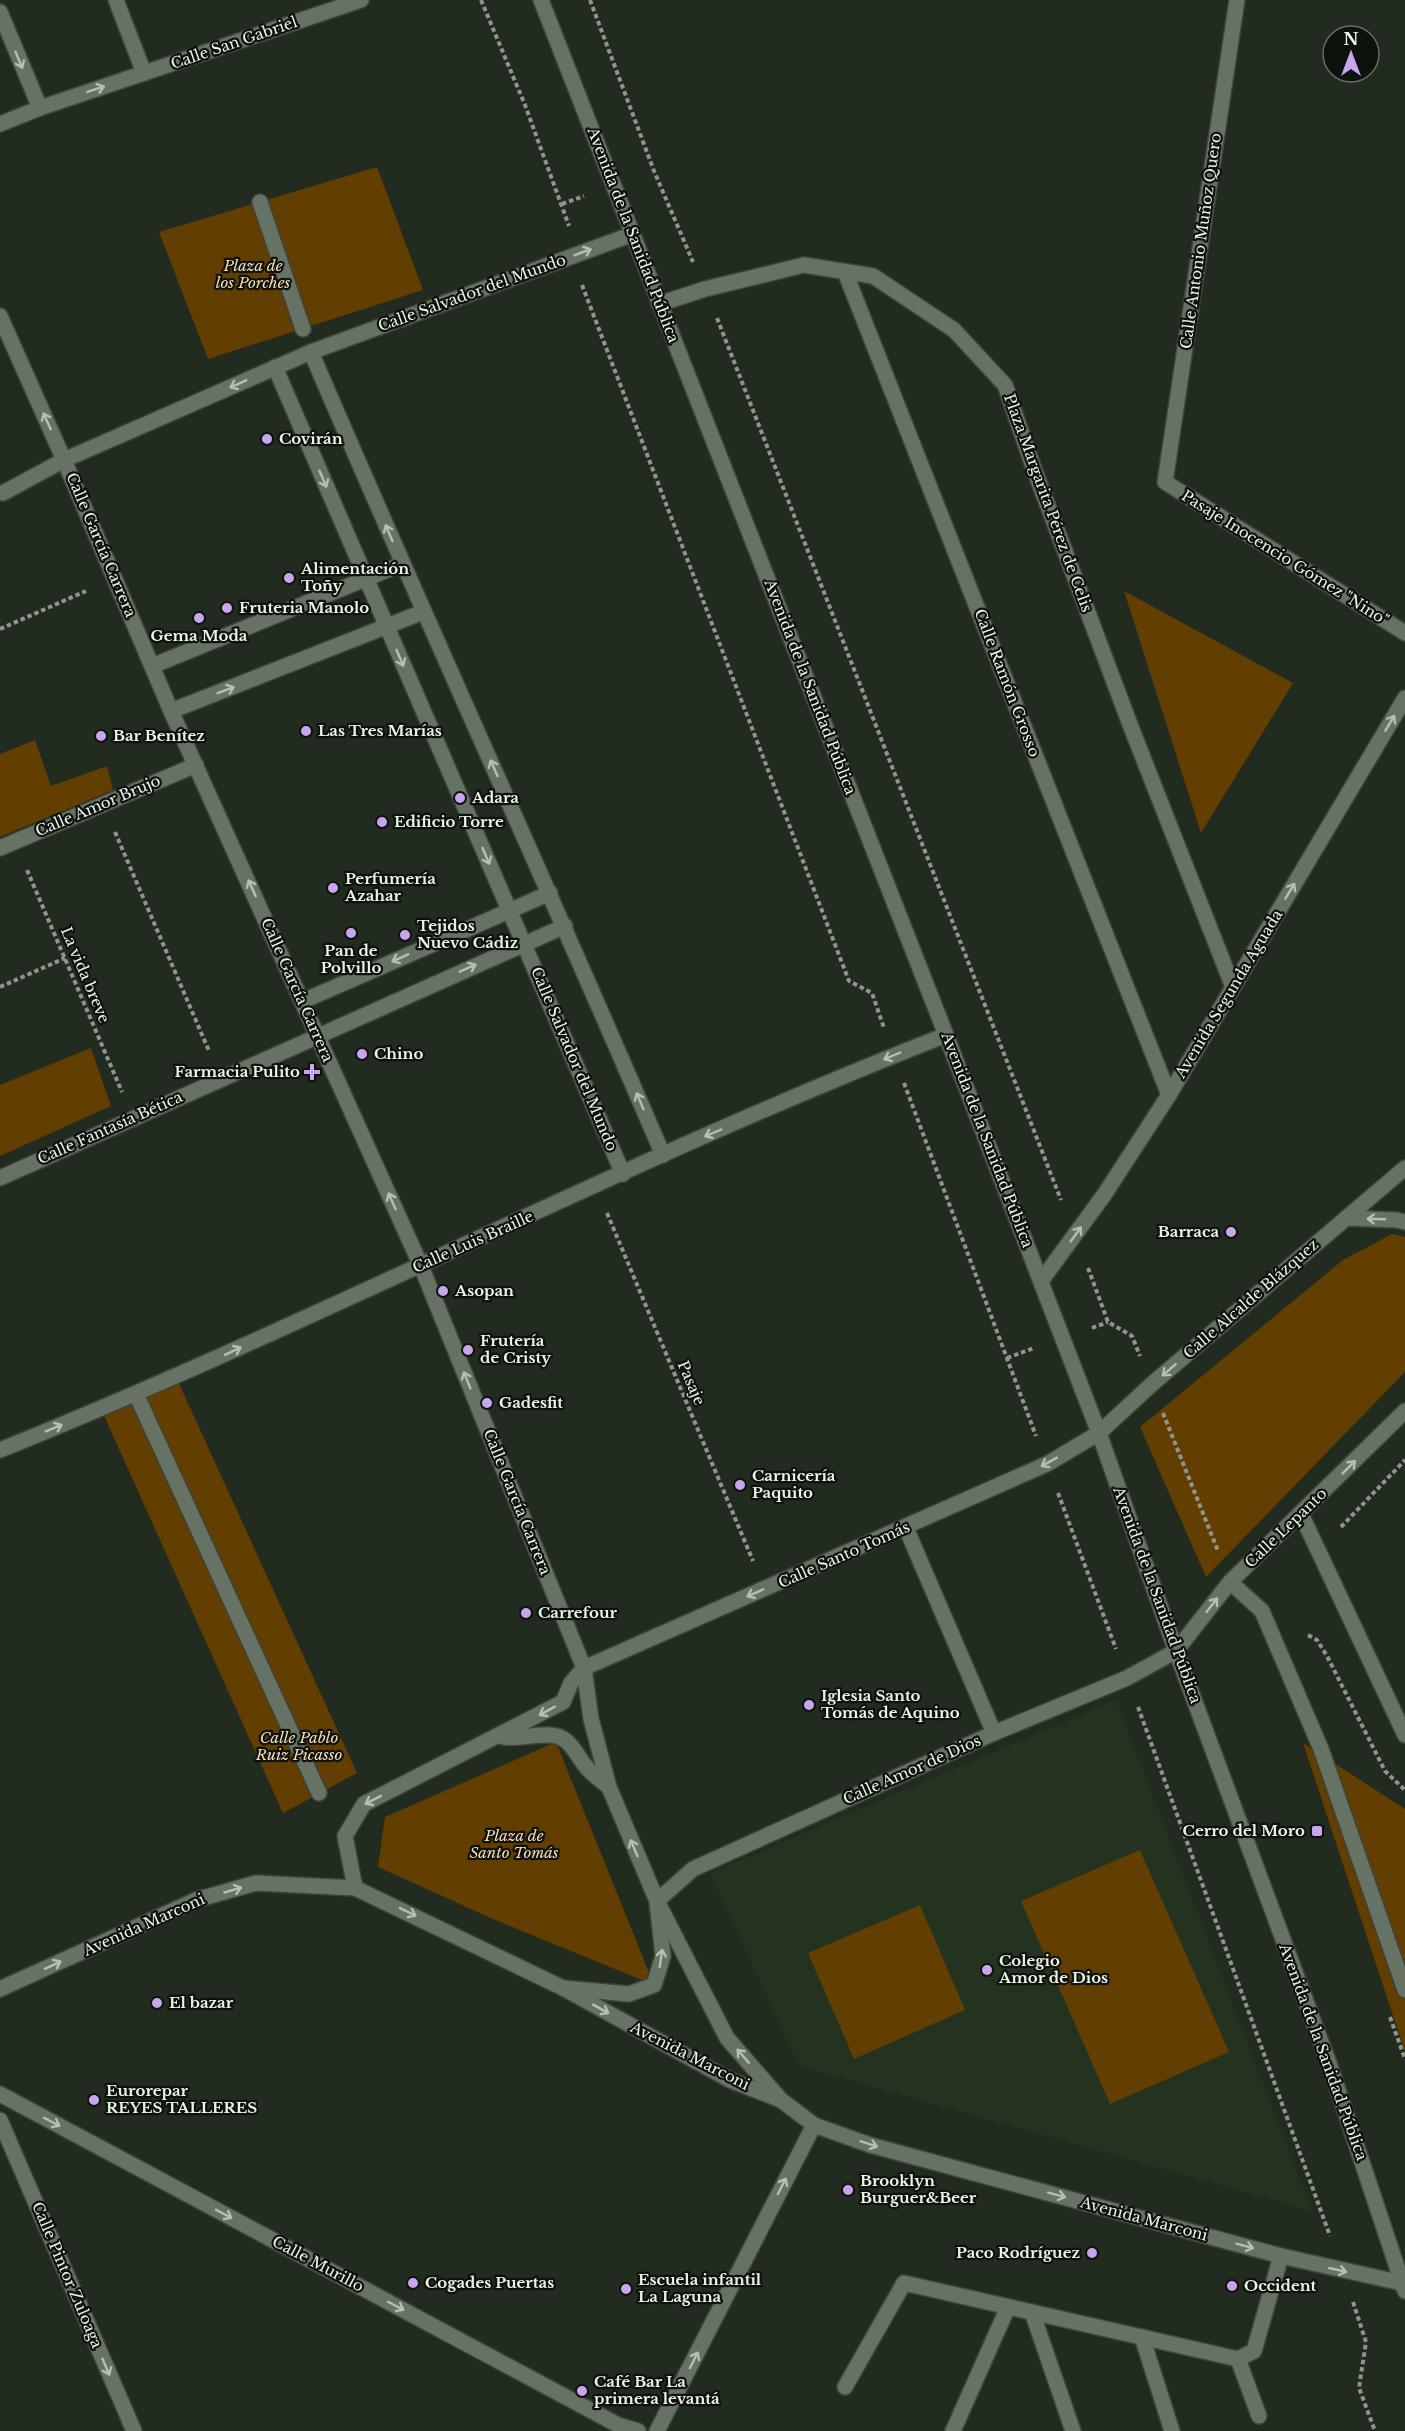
<svg xmlns="http://www.w3.org/2000/svg" width="1405" height="2431" viewBox="0 0 1405 2431" font-family="'Libre Baskerville',serif">
<style>
.built{fill:#243220}
.green{fill:#623e00}
.lines{fill:none;stroke-linecap:round;stroke-linejoin:round}
.pedestrian-casing{stroke:#3d453a;stroke-width:18}
.minor-casing{stroke:#3d453a;stroke-width:18}
.tertiary-casing{stroke:#3d453a;stroke-width:18}
.secondary-casing{stroke:#3d453a;stroke-width:18}
.path{stroke:#8e958c;stroke-width:4;stroke-dasharray:4.5 3;stroke-linecap:butt}
.pedestrian{stroke:#667263;stroke-width:15}
.minor{stroke:#667263;stroke-width:15}
.tertiary{stroke:#667263;stroke-width:15}
.secondary{stroke:#667263;stroke-width:15}
.oneway{stroke:#b7bfb5}
.poi-dot{fill:#c9a5ee;stroke:#0e120d;stroke-width:2}
.labels{text-anchor:middle;stroke-width:4.5;stroke-linejoin:round;paint-order:stroke}
.street-label{font-size:15px;fill:#edf3eb;stroke:#0e120d}
.park-label{font-size:15px;font-style:italic;fill:#fadcb8;stroke:#0e120d}
.poi-label{font-size:15px;font-weight:bold;fill:#edf3eb;stroke:#0e120d;text-anchor:start}
</style>
<rect width="100%" height="100%" fill="#222b1f"/>
<!-- built -->
<path class="built" d="M1116,1700L1312,2211L799,2066L710,1873Z"/>
<!-- green -->
<g class="green">
<path d="M377,167L423,290L208,359L159,232Z"/>
<path d="M1124,591L1293,683L1201,833Z"/>
<path d="M35,740L51,786L107,766L113,790L0,837V754Z"/>
<path d="M91,1048L111,1106L0,1156V1085Z"/>
<path d="M1392,1234L1405,1237V1372L1206,1577L1140,1427L1343,1260Z"/>
<path d="M176,1377L357,1773L283,1813L101,1409Z"/>
<path d="M556,1742L654,1985L493,1919L378,1867L385,1817Z"/>
<path d="M1303,1743L1405,1809V2052Z"/>
<path d="M1140,1850L1229,2052L1110,2104L1021,1901Z"/>
<path d="M920,1905L965,2010L854,2059L808,1953Z"/>
</g>
<g class="lines">
<defs>
<g id="pedestrian">
<path d="M1237,0L1165,482L1405,633"/>
<path d="M260,202L303,329"/>
<path d="M845,272L1169,1095"/>
<path d="M3,493L64,460"/>
<path d="M136,1394L319,1793"/>
<path d="M906,1528L994,1733"/>
<path d="M1230,1582L1262,1611L1321,1749L1405,1990"/>
<path d="M657,1901L693,1869L994,1733L1127,1678L1176,1651"/>
</g>
<g id="minor">
<path d="M116,0L144,73"/>
<path d="M0,12L40,108"/>
<path d="M0,124L40,108L361,0"/>
<path d="M659,304L705,289L804,265L873,276L954,330L1005,385L1034,469L1131,727L1233,987"/>
<path d="M311,352C426,621 548,886 663,1155"/>
<path d="M275,367L623,1174"/>
<path d="M64,460L311,352L633,234"/>
<path d="M152,666L402,564"/>
<path d="M171,711L423,612"/>
<path d="M0,848L196,765"/>
<path d="M303,1001L550,893"/>
<path d="M0,1178L565,926"/>
<path d="M1346,1218L1396,1220L1405,1222"/>
<path d="M1041,1281L1104,1195L1169,1095L1405,698"/>
<path d="M0,1450C320,1321 625,1160 946,1035"/>
<path d="M1301,1514L1405,1735"/>
<path d="M1176,1651L1230,1582L1405,1411"/>
<path d="M503,1737C519,1739 534,1734 550,1735C571,1736 575,1754 587,1768C593,1775 602,1781 609,1787"/>
<path d="M355,1888L345,1836L364,1804L563,1702L571,1683L584,1668L1047,1464L1099,1433"/>
<path d="M563,1988L629,1994L654,1985L663,1956L657,1903"/>
<path d="M0,2094L618,2425L638,2431"/>
<path d="M1032,2312L1073,2431"/>
<path d="M1142,2337L1172,2431"/>
<path d="M1238,2359L1259,2416"/>
<path d="M845,2387L904,2283L1238,2359L1254,2351L1281,2256"/>
<path d="M657,2431L814,2125"/>
<path d="M953,2431L1008,2307"/>
</g>
<g id="tertiary">
<path d="M0,316L64,460L171,711L421,1266L584,1668L591,1719L609,1787L657,1901L727,2038L781,2100"/>
<path d="M1099,1433L1152,1384L1405,1168"/>
<path d="M0,1989L196,1900L256,1883L355,1888L563,1988L730,2080L781,2100L814,2125L870,2145L1281,2256L1402,2283"/>
<path d="M0,2120L134,2431"/>
</g>
<path id="secondary" d="M541,0L946,1035L1099,1433L1176,1651L1330,2066L1405,2291"/>
</defs>
<!-- pedestrian casing -->
<use href="#pedestrian" class="pedestrian-casing"/>
<!-- minor casing -->
<use href="#minor" class="minor-casing"/>
<!-- tertiary casing -->
<use href="#tertiary" class="tertiary-casing"/>
<!-- secondary casing -->
<use href="#secondary" class="secondary-casing"/>
<!-- path -->
<g class="path">
<path d="M481,0L525,105L569,226"/>
<path d="M590,0L654,171L693,262"/>
<path d="M562,204L584,196"/>
<path d="M582,285L849,981L872,993L884,1028"/>
<path d="M717,318L1061,1200"/>
<path d="M0,629L86,591"/>
<path d="M115,832L209,1051"/>
<path d="M27,870L122,1092"/>
<path d="M0,987L65,958"/>
<path d="M904,1083L1036,1436"/>
<path d="M607,1213L753,1561"/>
<path d="M1088,1268L1108,1322L1132,1336L1140,1356"/>
<path d="M1092,1328L1108,1322"/>
<path d="M1007,1358L1034,1348"/>
<path d="M1163,1413L1218,1551"/>
<path d="M1058,1493L1116,1649"/>
<path d="M1341,1527L1405,1460"/>
<path d="M1308,1635L1317,1640L1327,1656L1385,1771L1405,1790"/>
<path d="M1138,1707L1330,2236"/>
<path d="M1390,2017L1405,2059"/>
<path d="M1353,2302L1366,2342L1359,2388L1375,2431"/>
</g>
<!-- pedestrian -->
<use href="#pedestrian" class="pedestrian"/>
<!-- minor -->
<use href="#minor" class="minor"/>
<!-- tertiary -->
<use href="#tertiary" class="tertiary"/>
<!-- secondary -->
<use href="#secondary" class="secondary"/>
</g>
<!-- one-way arrows -->
<defs><path id="oneway-shaft" d="M-6 0H5M1.5-3L5.5 0L1.5 3" fill="none" stroke-width="1.6" stroke-linecap="round" stroke-linejoin="round" transform="scale(1.5)"/></defs>
<g class="oneway">
<use href="#oneway-shaft" transform="translate(19 60) rotate(67)"/>
<use href="#oneway-shaft" transform="translate(96 89) rotate(-18)"/>
<use href="#oneway-shaft" transform="translate(583 252) rotate(-21)"/>
<use href="#oneway-shaft" transform="translate(238 384) rotate(156)"/>
<use href="#oneway-shaft" transform="translate(47 421) rotate(-114)"/>
<use href="#oneway-shaft" transform="translate(323 479) rotate(67)"/>
<use href="#oneway-shaft" transform="translate(389 533) rotate(-113)"/>
<use href="#oneway-shaft" transform="translate(400 658) rotate(67)"/>
<use href="#oneway-shaft" transform="translate(226 690) rotate(-21)"/>
<use href="#oneway-shaft" transform="translate(1390 723) rotate(-59)"/>
<use href="#oneway-shaft" transform="translate(494 768) rotate(-114)"/>
<use href="#oneway-shaft" transform="translate(486 856) rotate(67)"/>
<use href="#oneway-shaft" transform="translate(252 888) rotate(-114)"/>
<use href="#oneway-shaft" transform="translate(1290 891) rotate(-59)"/>
<use href="#oneway-shaft" transform="translate(400 958) rotate(156)"/>
<use href="#oneway-shaft" transform="translate(468 968) rotate(-24)"/>
<use href="#oneway-shaft" transform="translate(892 1056) rotate(157)"/>
<use href="#oneway-shaft" transform="translate(640 1101) rotate(-113)"/>
<use href="#oneway-shaft" transform="translate(713 1133) rotate(157)"/>
<use href="#oneway-shaft" transform="translate(392 1201) rotate(-114)"/>
<use href="#oneway-shaft" transform="translate(1376 1219) rotate(-178)"/>
<use href="#oneway-shaft" transform="translate(1076 1234) rotate(-54)"/>
<use href="#oneway-shaft" transform="translate(233 1351) rotate(-25)"/>
<use href="#oneway-shaft" transform="translate(1169 1370) rotate(139)"/>
<use href="#oneway-shaft" transform="translate(467 1380) rotate(-112)"/>
<use href="#oneway-shaft" transform="translate(54 1428) rotate(-22)"/>
<use href="#oneway-shaft" transform="translate(1049 1462) rotate(151)"/>
<use href="#oneway-shaft" transform="translate(1349 1467) rotate(-45)"/>
<use href="#oneway-shaft" transform="translate(755 1593) rotate(156)"/>
<use href="#oneway-shaft" transform="translate(1212 1605) rotate(-52)"/>
<use href="#oneway-shaft" transform="translate(547 1711) rotate(151)"/>
<use href="#oneway-shaft" transform="translate(373 1800) rotate(153)"/>
<use href="#oneway-shaft" transform="translate(634 1848) rotate(-113)"/>
<use href="#oneway-shaft" transform="translate(233 1890) rotate(-16)"/>
<use href="#oneway-shaft" transform="translate(408 1912) rotate(26)"/>
<use href="#oneway-shaft" transform="translate(661 1958) rotate(-82)"/>
<use href="#oneway-shaft" transform="translate(53 1965) rotate(-25)"/>
<use href="#oneway-shaft" transform="translate(601 2009) rotate(29)"/>
<use href="#oneway-shaft" transform="translate(743 2056) rotate(-131)"/>
<use href="#oneway-shaft" transform="translate(52 2122) rotate(28)"/>
<use href="#oneway-shaft" transform="translate(869 2144) rotate(18)"/>
<use href="#oneway-shaft" transform="translate(782 2186) rotate(-63)"/>
<use href="#oneway-shaft" transform="translate(1057 2195) rotate(15)"/>
<use href="#oneway-shaft" transform="translate(224 2214) rotate(28)"/>
<use href="#oneway-shaft" transform="translate(1245 2246) rotate(15)"/>
<use href="#oneway-shaft" transform="translate(1338 2270) rotate(13)"/>
<use href="#oneway-shaft" transform="translate(396 2306) rotate(28)"/>
<use href="#oneway-shaft" transform="translate(694 2360) rotate(-63)"/>
<use href="#oneway-shaft" transform="translate(106 2367) rotate(67)"/>
</g>
<!-- markers -->
<g class="poi-dot">
<circle cx="267" cy="439" r="6"/>
<circle cx="289" cy="578" r="6"/>
<circle cx="227" cy="608" r="6"/>
<circle cx="199" cy="618" r="6"/>
<circle cx="306" cy="731" r="6"/>
<circle cx="101" cy="736" r="6"/>
<circle cx="460" cy="798" r="6"/>
<circle cx="382" cy="822" r="6"/>
<circle cx="333" cy="888" r="6"/>
<circle cx="351" cy="933" r="6"/>
<circle cx="405" cy="935" r="6"/>
<circle cx="362" cy="1054" r="6"/>
<path d="M309 1063h6v6h6v6h-6v6h-6v-6h-6v-6h6z"/>
<circle cx="1231" cy="1232" r="6"/>
<circle cx="443" cy="1291" r="6"/>
<circle cx="468" cy="1350" r="6"/>
<circle cx="487" cy="1403" r="6"/>
<circle cx="740" cy="1485" r="6"/>
<circle cx="526" cy="1613" r="6"/>
<circle cx="809" cy="1705" r="6"/>
<rect x="1311" y="1825" width="12" height="12" rx="3"/>
<circle cx="987" cy="1970" r="6"/>
<circle cx="157" cy="2003" r="6"/>
<circle cx="94" cy="2100" r="6"/>
<circle cx="848" cy="2190" r="6"/>
<circle cx="1092" cy="2253" r="6"/>
<circle cx="413" cy="2283" r="6"/>
<circle cx="1232" cy="2286" r="6"/>
<circle cx="626" cy="2289" r="6"/>
<circle cx="582" cy="2391" r="6"/>
</g>
<g class="labels">
<!-- street labels -->
<g class="street-label">
<text transform="translate(234 43) rotate(-19)" y="5">Calle San Gabriel</text>
<text transform="translate(633 235) rotate(69)" y="5">Avenida de la Sanidad Pública</text>
<text transform="translate(1201 241) rotate(-82)" y="5">Calle Antonio Muñoz Quero</text>
<text transform="translate(472 293) rotate(-20)" y="5">Calle Salvador del Mundo</text>
<text transform="translate(1048 503) rotate(70)" y="5">Plaza Margarita Pérez de Celis</text>
<text transform="translate(101 545) rotate(67)" y="5">Calle García Carrera</text>
<text transform="translate(1285 558) rotate(32)" y="5">Pasaje Inocencio Gómez "Nino"</text>
<text transform="translate(1007 683) rotate(69)" y="5">Calle Ramón Grosso</text>
<text transform="translate(810 687) rotate(69)" y="5">Avenida de la Sanidad Pública</text>
<text transform="translate(98 806) rotate(-23)" y="5">Calle Amor Brujo</text>
<text transform="translate(85 975) rotate(67)" y="5">La vida breve</text>
<text transform="translate(297 990) rotate(66)" y="5">Calle García Carrera</text>
<text transform="translate(1229 994) rotate(-59)" y="5">Avenida Segunda Aguada</text>
<text transform="translate(574 1059) rotate(67)" y="5">Calle Salvador del Mundo</text>
<text transform="translate(110 1128) rotate(-24)" y="5">Calle Fantasía Bética</text>
<text transform="translate(987 1140) rotate(69)" y="5">Avenida de la Sanidad Pública</text>
<text transform="translate(473 1242) rotate(-24)" y="5">Calle Luis Braille</text>
<text transform="translate(1251 1299) rotate(-41)" y="5">Calle Alcalde Blázquez</text>
<text transform="translate(691 1383) rotate(67)" y="5">Pasaje</text>
<text transform="translate(517 1502) rotate(68)" y="5">Calle García Carrera</text>
<text transform="translate(1286 1528) rotate(-44)" y="5">Calle Lepanto</text>
<text transform="translate(844 1555) rotate(-24)" y="5">Calle Santo Tomás</text>
<text transform="translate(1157 1595) rotate(70)" y="5">Avenida de la Sanidad Pública</text>
<text transform="translate(912 1770) rotate(-24)" y="5">Calle Amor de Dios</text>
<text transform="translate(144 1925) rotate(-24)" y="5">Avenida Marconi</text>
<text transform="translate(1323 2052) rotate(70)" y="5">Avenida de la Sanidad Pública</text>
<text transform="translate(690 2056) rotate(27)" y="5">Avenida Marconi</text>
<text transform="translate(1144 2219) rotate(15)" y="5">Avenida Marconi</text>
<text transform="translate(318 2264) rotate(28)" y="5">Calle Murillo</text>
<text transform="translate(67 2275) rotate(67)" y="5">Calle Pintor Zuloaga</text>
</g>
<!-- park labels -->
<g class="park-label">
<text x="253" y="271">Plaza de<tspan x="253" dy="17">los Porches</tspan></text>
<text x="299" y="1743">Calle Pablo<tspan x="299" dy="17">Ruiz Picasso</tspan></text>
<text x="514" y="1841">Plaza de<tspan x="514" dy="17">Santo Tomás</tspan></text>
</g>
<!-- poi labels -->
<g class="poi-label">
<text x="279" y="444">Covirán</text>
<text x="301" y="574">Alimentación<tspan x="301" dy="17">Toñy</tspan></text>
<text x="239" y="613">Fruteria Manolo</text>
<text x="199" y="641" text-anchor="middle">Gema Moda</text>
<text x="318" y="736">Las Tres Marías</text>
<text x="113" y="741">Bar Benítez</text>
<text x="472" y="803">Adara</text>
<text x="394" y="827">Edificio Torre</text>
<text x="345" y="884">Perfumería<tspan x="345" dy="17">Azahar</tspan></text>
<text x="417" y="931">Tejidos<tspan x="417" dy="17">Nuevo Cádiz</tspan></text>
<text x="351" y="956" text-anchor="middle">Pan de<tspan x="351" dy="17">Polvillo</tspan></text>
<text x="374" y="1059">Chino</text>
<text x="300" y="1077" text-anchor="end">Farmacia Pulito</text>
<text x="1219" y="1237" text-anchor="end">Barraca</text>
<text x="455" y="1296">Asopan</text>
<text x="480" y="1346">Frutería<tspan x="480" dy="17">de Cristy</tspan></text>
<text x="499" y="1408">Gadesfit</text>
<text x="752" y="1481">Carnicería<tspan x="752" dy="17">Paquito</tspan></text>
<text x="538" y="1618">Carrefour</text>
<text x="821" y="1701">Iglesia Santo<tspan x="821" dy="17">Tomás de Aquino</tspan></text>
<text x="1305" y="1836" text-anchor="end">Cerro del Moro</text>
<text x="999" y="1966">Colegio<tspan x="999" dy="17">Amor de Dios</tspan></text>
<text x="169" y="2008">El bazar</text>
<text x="106" y="2096">Eurorepar<tspan x="106" dy="17">REYES TALLERES</tspan></text>
<text x="860" y="2186">Brooklyn<tspan x="860" dy="17">Burguer&amp;Beer</tspan></text>
<text x="1080" y="2258" text-anchor="end">Paco Rodríguez</text>
<text x="638" y="2285">Escuela infantil<tspan x="638" dy="17">La Laguna</tspan></text>
<text x="425" y="2288">Cogades Puertas</text>
<text x="1244" y="2291">Occident</text>
<text x="594" y="2387">Café Bar La<tspan x="594" dy="17">primera levantá</tspan></text>
</g>
</g>
<!-- north arrow -->
<g transform="translate(1351 54)"><circle r="28" fill="#0e120d" stroke="#676c66" stroke-width="1.5"/>
<path d="M0-4.5L10 22L0 15L-10 22Z" fill="#c9a5ee"/>
<text y="-9" font-size="16" font-weight="bold" text-anchor="middle" fill="#edf3eb">N</text>
</g>
</svg>
